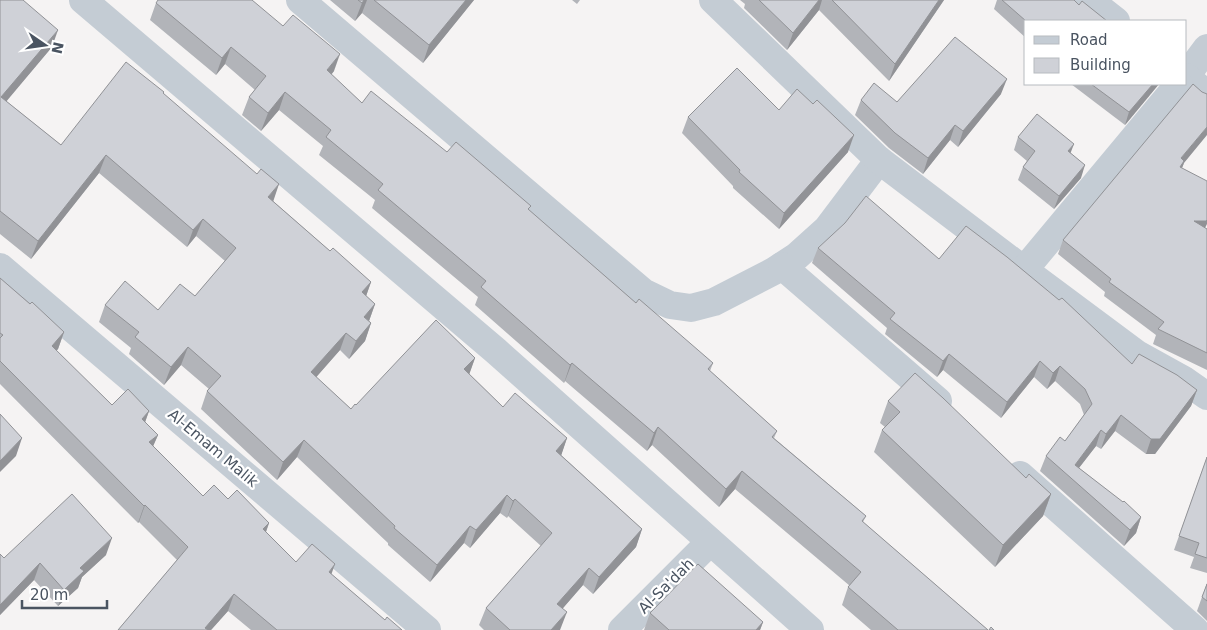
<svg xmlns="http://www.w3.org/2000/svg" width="1207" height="630" viewBox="0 0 1207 630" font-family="'DejaVu Sans',sans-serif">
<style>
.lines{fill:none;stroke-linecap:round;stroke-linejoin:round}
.minor{stroke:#c4ccd4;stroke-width:28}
.wall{fill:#b2b4b9}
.shaded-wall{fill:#919296}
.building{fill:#cfd1d7;stroke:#919296}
.labels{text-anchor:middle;stroke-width:4.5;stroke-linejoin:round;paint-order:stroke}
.street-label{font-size:15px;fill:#4a5461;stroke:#fff}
</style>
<rect width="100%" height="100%" fill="#f5f3f3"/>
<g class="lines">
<!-- minor -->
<g class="minor">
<path d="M83,0L496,351L810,630"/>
<path d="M300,0L643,292L670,305L691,308L714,302L774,271L797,256L827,229L879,160"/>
<path d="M713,0L879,160L1024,270L1137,354L1184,380L1207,396"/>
<path d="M1089,0L1116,21"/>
<path d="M1186,76L1207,48"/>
<path d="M1186,77L1207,94"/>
<path d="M782,266L938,401"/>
<path d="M0,267L427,630"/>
<path d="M1024,270L1179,84"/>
<path d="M1020,475L1195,630"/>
<path d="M622,630L710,542"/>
</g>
</g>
<!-- wall -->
<g class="wall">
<path d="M0,0L52,47L6,101L61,145L163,94L273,201L330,251L371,282L366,296L375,304L369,321L371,323L365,341L349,359L340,350L316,377L351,409L356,405L475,358L469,374L503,407L567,438L561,455L642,529L636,547L593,594L583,585L562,609L560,630H484L479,625L486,608L541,546L508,516L507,518L500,513L470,548L464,543L430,582L388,545V543L297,457L277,480L201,409L207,391L209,389L181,365L164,385L129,354L131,348L99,322L105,305L158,310L195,296L225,261L196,236L187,247L99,173L31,259L0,234Z"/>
<path d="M330,0H474L423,63L362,13L355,21Z"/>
<path d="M572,0H580L577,4Z"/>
<path d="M740,0H944L889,81L819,10L787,50L744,8L745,4Z"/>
<path d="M997,0H1074L1079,5L1107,21H1026V38L994,9Z"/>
<path d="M156,3L334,71L331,75L362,103L447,152L529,210L636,303L713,363L710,371L777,431L774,438L866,516L863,522L988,630H871L842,605L848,587L850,586L735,489L719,507L652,445L647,451L565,381L564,383L475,305L478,297L372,208L375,200L319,155L323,146L279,110L261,131L242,115L249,97L255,90L225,64L216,75L150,20Z"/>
<path d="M1071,84H1159L1125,125Z"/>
<path d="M1001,94L958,147L950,140L923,174L889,148L855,115L861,100L897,102Z"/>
<path d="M779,110L848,152L779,229L733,188V186L682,133L688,117Z"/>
<path d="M1018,137L1071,153L1081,178L1054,209L1018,180L1023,167L1027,161L1014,150Z"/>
<path d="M1184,163L1182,168L1205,228L1207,229V370L1153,344L1156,335L1104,296L1105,292L1058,254L1063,240Z"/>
<path d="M818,248L939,259L1132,364L1197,390L1191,406L1155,454H1146L1115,431L1101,449L1096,446L1079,468L1141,517L1136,533L1124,546L1040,471L1046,456L1065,441L1084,415L1080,404L1055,381L1047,389L1034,377L1001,418L943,370L937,377L885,334L887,328L812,263Z"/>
<path d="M0,278L64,332L58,349L56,351L112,405L149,411L145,422L158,435L153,446L203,496L228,499L269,523L266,532L296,562L332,575L385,620L402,630H251L228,611L211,630H118L177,560L139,522L138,523L0,384Z"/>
<path d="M888,401L1026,478L1051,494L1043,516L995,567L874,452L882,430L885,427L880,423Z"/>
<path d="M1207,457V573L1190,568L1194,557L1174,550Z"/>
<path d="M0,554L4,558L106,555L82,577L78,588L58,606L34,580L0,615Z"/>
<path d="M1207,583V621L1197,611Z"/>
<path d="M650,613L763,622L760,630H644Z"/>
</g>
<!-- shaded-wall -->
<g class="shaded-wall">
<path d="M364,0H367L362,13L355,21L362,3Z"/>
<path d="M466,0H474L423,63L429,45Z"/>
<path d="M819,0H822L819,10L787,50L793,33Z"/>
<path d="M939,0H944L889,81L895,64Z"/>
<path d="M58,30L52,47L0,109L1,97Z"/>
<path d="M231,47L225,64L216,75L222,58Z"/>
<path d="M340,54L334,71L320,88L327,70Z"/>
<path d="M1007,79L1001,94L958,147L963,131Z"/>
<path d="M1153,84H1159L1125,125L1129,112Z"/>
<path d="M285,92L279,110L261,131L268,113Z"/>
<path d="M955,125L950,140L923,174L928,158Z"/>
<path d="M1207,127V135L1184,163L1179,175L1181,158Z"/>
<path d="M854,135L848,152L779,229L784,213Z"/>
<path d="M1074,144L1069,157L1068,151Z"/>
<path d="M106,155L99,173L31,259L38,241Z"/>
<path d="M1085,165L1081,178L1054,209L1059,196Z"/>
<path d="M279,184L273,202L268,197Z"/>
<path d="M203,219L196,236L187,247L193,230Z"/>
<path d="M1207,220V224L1201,236L1194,221Z"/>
<path d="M371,282L365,299L362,292Z"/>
<path d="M375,304L369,321L364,317Z"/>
<path d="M371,323L365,341L349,359L356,341Z"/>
<path d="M64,332L58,349L45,363L52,346Z"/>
<path d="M346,333L340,350L305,390L311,372Z"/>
<path d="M188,347L181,365L164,385L171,367Z"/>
<path d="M949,354L943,370L937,377L943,361Z"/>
<path d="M475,358L469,375L464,369Z"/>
<path d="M1040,361L1034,377L1001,418L1007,402Z"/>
<path d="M572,363L565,381L564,383L570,365Z"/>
<path d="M1060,366L1055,381L1047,389L1053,373Z"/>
<path d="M1197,390L1191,406L1155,454H1146L1151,439Z"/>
<path d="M149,411L143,428L142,419Z"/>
<path d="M1121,415L1115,431L1101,449L1106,434Z"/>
<path d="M658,427L652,445L647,451L654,433Z"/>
<path d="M1101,430L1096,446L1071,478L1075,465Z"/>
<path d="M158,435L151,451L149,442Z"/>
<path d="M22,438L16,456L0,472V461Z"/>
<path d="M567,438L561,456L556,451Z"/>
<path d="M304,440L297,457L277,480L283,462Z"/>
<path d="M742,471L735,489L719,507L726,489Z"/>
<path d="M1051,494L1043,516L995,567L1003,545Z"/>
<path d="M507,495L500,513L470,548L476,530Z"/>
<path d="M515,499L508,516L507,518L513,501Z"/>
<path d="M145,505L139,522L138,523L144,506Z"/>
<path d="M1141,517L1136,533L1124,546L1130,530Z"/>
<path d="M269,523L263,540V529Z"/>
<path d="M470,526L464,543L430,582L437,565Z"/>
<path d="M642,529L636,547L593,594L599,577Z"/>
<path d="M112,538L106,555L82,577L78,588L58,606L64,590L80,568Z"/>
<path d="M40,563L34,580L0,615V605Z"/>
<path d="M335,564L329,581V572Z"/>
<path d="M589,568L583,585L551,622L557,604Z"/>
<path d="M234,594L228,611L211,630H204L205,628Z"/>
<path d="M567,612L560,630H551Z"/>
<path d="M763,622L760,630H756Z"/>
</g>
<!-- building -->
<g class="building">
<path d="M0,0H23L58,30L1,97L61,145L126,62L164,92L163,93L257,174L261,169L279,184L268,197L330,251L333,248L371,282L362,292L375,304L364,317L371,323L356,341L346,333L311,372L351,409L355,404L356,405L436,320L475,358L464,369L503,407L515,393L567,438L556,451L642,529L599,577L589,568L557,604L567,612L551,630H510L486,608L552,533L515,499L513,501L507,495L476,530L470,526L437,565L394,528L395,526L304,440L283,462L207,391L221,376L188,347L171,367L135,337L139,332L105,305L125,281L158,310L180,284L195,296L236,248L203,219L193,230L106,155L38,241L0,211Z"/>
<path d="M158,0H252L283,26L293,15L340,54L327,70L362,103L371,91L447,152L456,142L531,206L528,209L636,303L639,299L713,363L708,369L777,431L772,437L866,516L862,521L988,630H898L848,587L861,572L742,471L726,489L658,427L654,433L572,363L570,365L481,287L486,281L378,190L383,184L326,137L331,130L285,92L268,113L249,97L266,76L231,47L222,58L156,3Z"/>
<path d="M358,0H364L362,3Z"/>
<path d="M374,0H466L429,45Z"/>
<path d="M759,0H819L793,33Z"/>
<path d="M832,0H939L895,64Z"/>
<path d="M1002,0H1074L1079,5L1082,1L1107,21H1026Z"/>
<path d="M955,37L1007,79L963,131L955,125L928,158L895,133L861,100L874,83L897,102Z"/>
<path d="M737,68L779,110L797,89L813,104L817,100L854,135L784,213L739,172L740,170L688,117Z"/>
<path d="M1091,84H1153L1129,112Z"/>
<path d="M1193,84L1202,92L1207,94V127L1181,158L1184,161L1180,167L1207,181V220L1206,221H1194L1207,229V353L1158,329L1164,322L1109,282L1111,279L1063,240Z"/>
<path d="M1037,114L1074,144L1068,151L1085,165L1059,196L1023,167L1035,151L1018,137Z"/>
<path d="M866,196L939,259L966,226L1007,257L1059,300L1062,298L1132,364L1139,354L1177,375L1197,390L1160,439H1151L1121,415L1106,434L1101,430L1075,465L1123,502L1124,501L1141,517L1130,530L1046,456L1060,437L1065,441L1092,404L1085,389L1060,366L1053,373L1040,361L1007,402L949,354L943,361L890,319L895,313L818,248L845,223Z"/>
<path d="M0,278L30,304L32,302L64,332L52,346L112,405L128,389L149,411L142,419L158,435L149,442L203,496L214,485L228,499L237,490L269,523L263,529L296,562L312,544L335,564L329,572L385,620L387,617L402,630H277L234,594L205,628L208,630H118L188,547L145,505L144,506L0,361V338L3,335L0,333Z"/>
<path d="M915,373L943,398L1026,478L1029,474L1051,494L1003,545L882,430L900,412L888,401Z"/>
<path d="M0,414L22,438L0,461Z"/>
<path d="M1207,457V558L1195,554L1199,543L1179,536Z"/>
<path d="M72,494L112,538L80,568L84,571L64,590L40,563L0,605V554L4,558Z"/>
<path d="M698,564L763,622L756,630H669L650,613Z"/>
<path d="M1207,584V601L1202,597Z"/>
<path d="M991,627L994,630H989Z"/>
</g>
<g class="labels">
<!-- street labels -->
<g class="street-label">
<text transform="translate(213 448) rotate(40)" y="5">Al-Emam Malik</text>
<text transform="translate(666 586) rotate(-45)" y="5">Al-Sa'dah</text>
</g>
</g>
<!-- legend -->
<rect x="1024" y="20" width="162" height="65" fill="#ffffff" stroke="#b7bbc0"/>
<rect x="1034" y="36" width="25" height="8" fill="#c4ccd4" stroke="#b7bbc0"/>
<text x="1070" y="45" font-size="15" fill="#4a5461">Road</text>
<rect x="1034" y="58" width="25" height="15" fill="#cfd1d7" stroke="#b7bbc0"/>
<text x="1070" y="70" font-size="15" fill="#4a5461">Building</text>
<!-- north arrow -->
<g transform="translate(45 45) rotate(103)" stroke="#ffffff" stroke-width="4" paint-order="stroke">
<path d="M0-4L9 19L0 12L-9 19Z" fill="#4a5461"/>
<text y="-8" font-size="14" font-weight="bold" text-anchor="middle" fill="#4a5461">N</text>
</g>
<!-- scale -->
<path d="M22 600v8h85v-8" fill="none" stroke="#4a5461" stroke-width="2.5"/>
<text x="30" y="600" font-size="15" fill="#4a5461" stroke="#ffffff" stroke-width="4" paint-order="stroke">20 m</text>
</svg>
